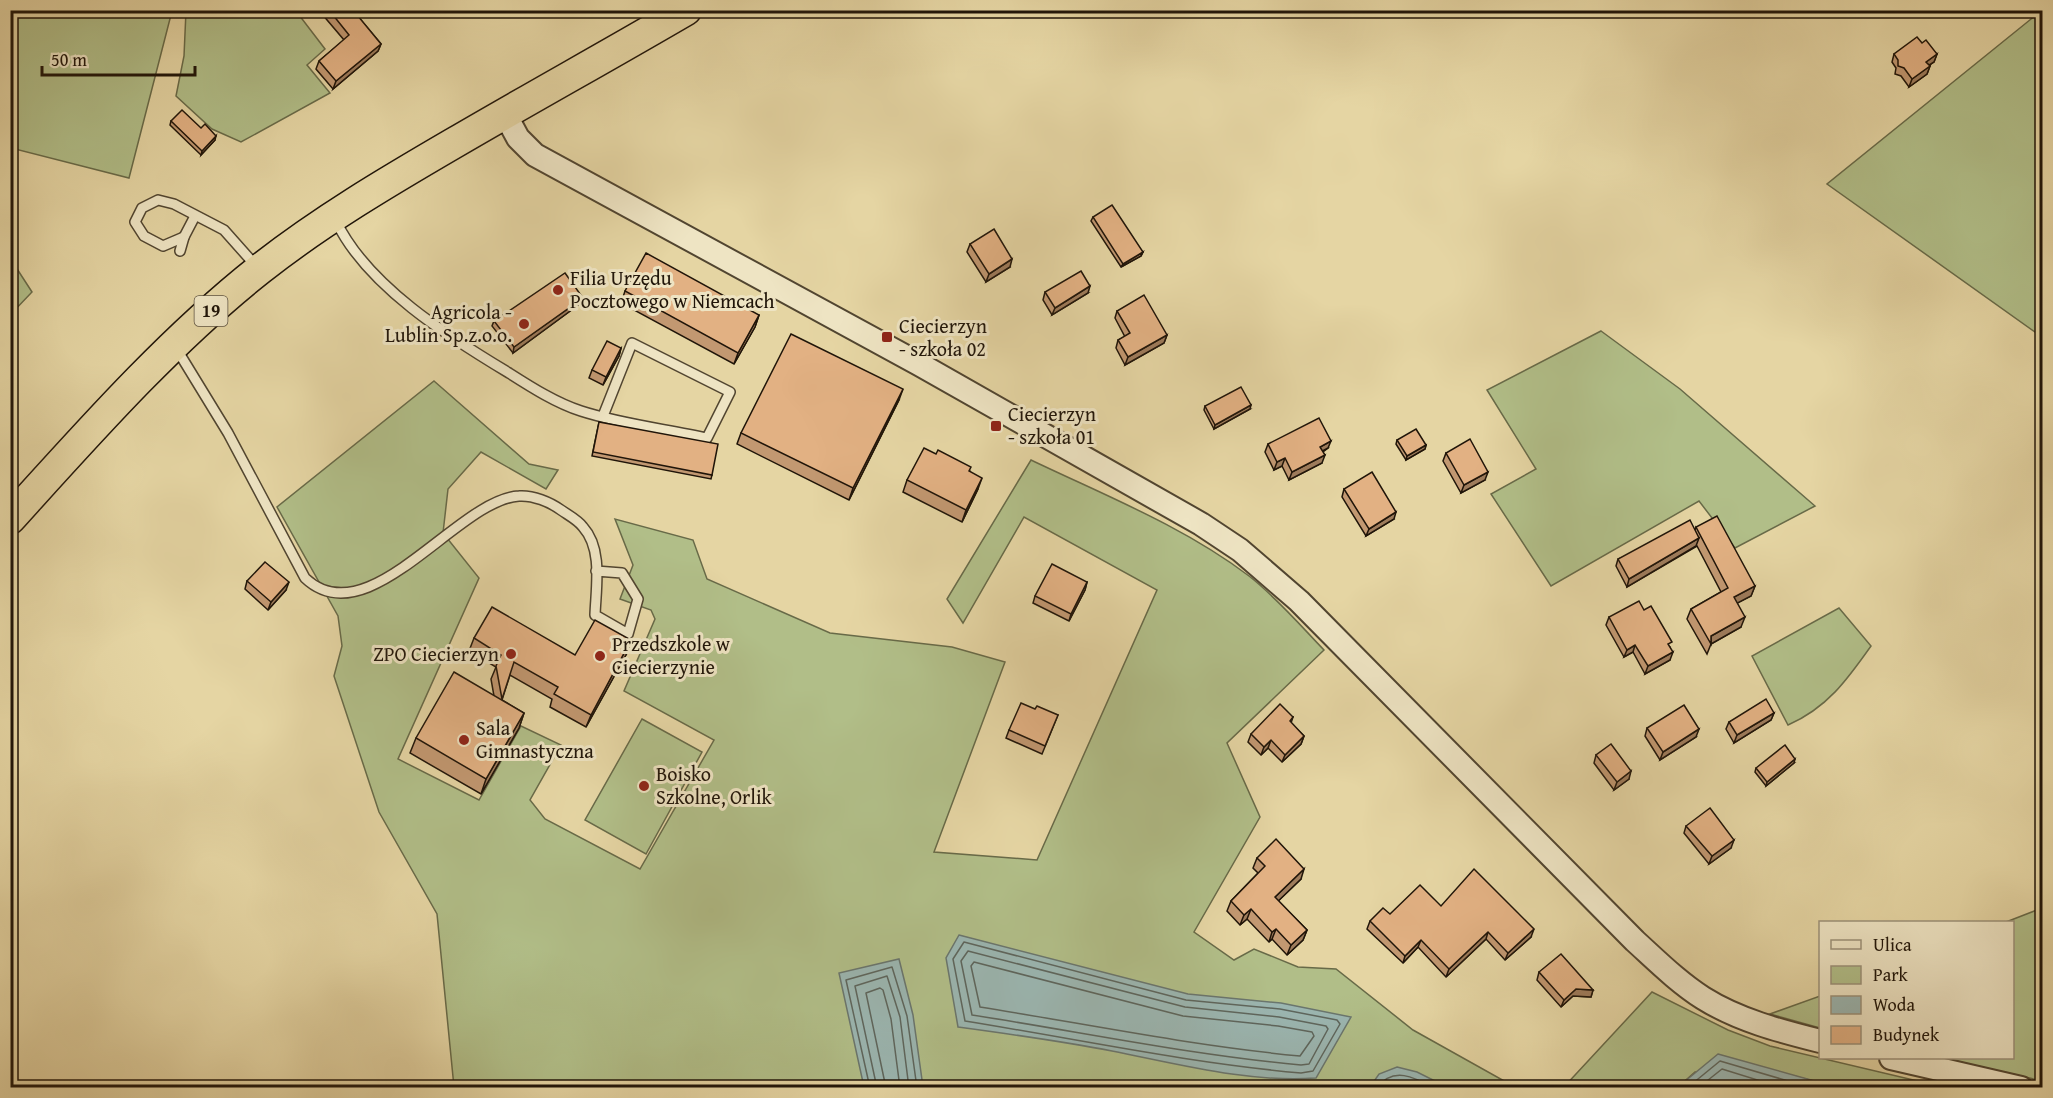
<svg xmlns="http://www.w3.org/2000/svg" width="2053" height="1098" viewBox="0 0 2053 1098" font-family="'Gentium Book Plus',serif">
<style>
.green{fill:#b1be88;stroke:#686a48;stroke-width:1.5}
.water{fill:#9bb6b1;stroke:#6a766e;stroke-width:1.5}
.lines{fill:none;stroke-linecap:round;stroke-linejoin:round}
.shore{stroke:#5e665d;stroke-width:1.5}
.service-casing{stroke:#514530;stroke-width:12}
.tertiary-casing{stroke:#514530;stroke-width:26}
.trunk-casing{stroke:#201509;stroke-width:33}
.service{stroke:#eee4c3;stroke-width:9}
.tertiary{stroke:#eee4c3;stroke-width:22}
.trunk{stroke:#e5d5a3;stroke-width:30}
.wall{fill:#c29871;stroke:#201509;stroke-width:1.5}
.shaded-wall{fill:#9e7c5c;stroke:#201509;stroke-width:1.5}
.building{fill:#e2b183;stroke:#201509;stroke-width:1.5}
.poi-dot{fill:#8f2418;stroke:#eee4c3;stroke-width:2}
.labels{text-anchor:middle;stroke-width:6;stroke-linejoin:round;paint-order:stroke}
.shield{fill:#eee4c3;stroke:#5e5341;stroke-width:1.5}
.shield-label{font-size:18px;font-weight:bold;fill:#201509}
.poi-label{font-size:20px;fill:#201509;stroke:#eee4c3;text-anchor:start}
</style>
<rect width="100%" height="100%" fill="#e5d5a3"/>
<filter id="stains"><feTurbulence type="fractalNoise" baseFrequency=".00333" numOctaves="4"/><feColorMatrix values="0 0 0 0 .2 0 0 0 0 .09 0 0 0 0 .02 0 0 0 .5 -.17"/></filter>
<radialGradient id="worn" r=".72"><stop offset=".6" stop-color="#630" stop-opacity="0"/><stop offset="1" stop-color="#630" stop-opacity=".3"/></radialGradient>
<!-- green -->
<g class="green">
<path d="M10,11H172L129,178L11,148Z"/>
<path d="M186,11H296L325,49L307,65L330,93L241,142L212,129L176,96L184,56Z"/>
<path d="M2041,11H2042V337L1827,184Z"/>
<path d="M10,258L32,292L11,314H10Z"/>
<path d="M1601,331L1680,389L1815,506L1735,548L1699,501L1551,586L1491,494L1536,469L1487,390Z"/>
<path d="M434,381L529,464L558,470L546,489L481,452L448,489L443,533L479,578L398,759L479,800L521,726L561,745L530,800L545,819L640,869L714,740L624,691L655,619L651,610L620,599L633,565L615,519L693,540L707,579L830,633L952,647L1005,662L934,852L1037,860L1157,590L1024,517L963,623L947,599L1031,460C1104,495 1183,526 1249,576C1276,597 1300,625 1324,650L1227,743L1260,817L1194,932L1234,960L1254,949L1298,967L1336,969L1413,1030L1515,1087H454L437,914L379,812L334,676L342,646L338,616L277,507Z"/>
<path d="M1839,608L1871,646C1847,680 1827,708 1788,725L1752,656Z"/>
<path d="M642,719L702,752L646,854L585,820Z"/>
<path d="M2042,908V1081L1943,1058H2012V922H2006Z"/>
<path d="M1652,992L1728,1030L1770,1046L1943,1087H1836L1779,1072H1695L1678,1087L1563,1088Z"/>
<path d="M1820,996V1028L1770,1014Z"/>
</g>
<!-- water -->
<g class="water">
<path d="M959,935L1188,994L1281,1003L1351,1017L1316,1078C1249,1083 1178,1064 1112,1051C1061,1041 1010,1034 958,1027L946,958Z"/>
<path d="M899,959L913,1015L923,1087H864L839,973Z"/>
<path d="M1718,1054L1836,1087H1678Z"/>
<path d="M1397,1067L1417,1072L1447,1087H1370L1379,1074Z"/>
</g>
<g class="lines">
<!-- shore -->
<g class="shore">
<path d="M964,942L1186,1000L1280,1009L1337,1020L1340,1024L1313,1071L1301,1073C1188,1063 1077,1039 965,1021L953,959Z"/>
<path d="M968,951L1185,1007L1279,1017L1326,1026L1328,1029L1309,1064L1301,1065C1191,1055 1082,1032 972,1015L961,961Z"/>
<path d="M974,962L1183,1016L1278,1026L1312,1032L1314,1036L1300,1056C1193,1046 1087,1024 980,1007L971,966Z"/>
<path d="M870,1088L846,980L892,967L907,1016L917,1088"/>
<path d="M877,1088L855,986L887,976L900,1017L909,1088"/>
<path d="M886,1088L866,993L880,988L883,990L891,1019L900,1088"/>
<path d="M1377,1088C1393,1066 1414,1077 1434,1088"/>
<path d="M1687,1088L1720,1061L1812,1088"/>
<path d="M1698,1088L1722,1069L1783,1088"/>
</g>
<defs>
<g id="service">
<path d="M336,221C367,286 449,337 509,373C531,387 556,403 581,411C621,424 666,429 707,438L730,392L632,343L603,416"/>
<path d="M184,237L163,246L144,236L135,222L142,208L158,200L174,204L224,230L256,266"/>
<path d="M180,251L184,237L195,216"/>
<path d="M176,348L228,433L305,578C368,638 458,499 519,496C533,495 550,502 561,510C568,515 578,520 583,527C603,549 596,587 595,615L628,634L638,599L622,573L596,571"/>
</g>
<g id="tertiary">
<path d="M505,114L518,138L535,155L919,364L1201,524L1240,550L1299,601L1635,941C1657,961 1678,982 1703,998C1738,1020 1780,1031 1820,1041"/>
<path d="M1891,1058L2021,1088"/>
</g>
<path id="trunk" d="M10,519C87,434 170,340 260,269C321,221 387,182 454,143C531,98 609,55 686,10"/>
</defs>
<!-- service casing -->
<use href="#service" class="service-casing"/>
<!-- tertiary casing -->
<use href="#tertiary" class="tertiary-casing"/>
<!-- trunk casing -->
<use href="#trunk" class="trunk-casing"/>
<!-- service -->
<use href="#service" class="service"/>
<!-- tertiary -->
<use href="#tertiary" class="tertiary"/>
<!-- trunk -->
<use href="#trunk" class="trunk"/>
</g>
<!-- wall -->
<g class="wall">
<path d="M323,10H358L355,13L381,44L378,51L333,89L316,69L319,61L344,40L322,14Z"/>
<path d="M1922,43L1937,54L1934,62L1929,65L1930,66L1927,74L1909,87L1901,76L1895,74L1896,68L1892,62L1894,54Z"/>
<path d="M171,121L201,128L215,140L201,155L170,125Z"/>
<path d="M1093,217L1143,252L1141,256L1121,267L1091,221Z"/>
<path d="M970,244L1010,267L986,282L967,252Z"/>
<path d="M625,291L759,315L755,327L734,364L621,303Z"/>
<path d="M1045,292L1088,293L1052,315L1043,300Z"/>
<path d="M581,303L513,353L492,326L494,321Z"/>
<path d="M1117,311L1167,335L1164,343L1125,365L1116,348L1118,340L1125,337L1115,318Z"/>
<path d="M621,348L619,356L603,385L589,378L592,370Z"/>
<path d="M899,400L849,500L737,444L741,433Z"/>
<path d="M1205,406L1250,409L1214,429L1204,410Z"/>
<path d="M599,422L712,475L711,479L592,456Z"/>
<path d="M1397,440L1426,445L1425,449L1406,460L1396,444Z"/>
<path d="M1268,444L1328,448L1323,452L1322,463L1289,480L1282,466L1274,470L1265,452Z"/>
<path d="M1446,453L1485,480L1461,493L1443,461Z"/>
<path d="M970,471L978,489L962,522L903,492L907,480Z"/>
<path d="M1344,489L1394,519L1366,536L1342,497Z"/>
<path d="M1696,527L1755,586L1751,596L1737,603L1741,627L1711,644L1707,654L1687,619L1691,609L1721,592L1697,546L1627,587L1616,566L1618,559L1695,530Z"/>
<path d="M247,581L286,590L268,610L245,589Z"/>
<path d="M1087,582L1085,590L1069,621L1033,603L1035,596Z"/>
<path d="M1609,617L1670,647V660L1645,674L1633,652L1624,657L1606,625Z"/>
<path d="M474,638L575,655L627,653L586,727L550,707L552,699L510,675L502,700L524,713L519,728L481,794L410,753L416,738L494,696L491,679L496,667L469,651Z"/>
<path d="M1035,709L1058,715L1042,754L1006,738L1009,730Z"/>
<path d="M1774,713L1771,720L1734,743L1726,729L1729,722Z"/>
<path d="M1293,717L1291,723L1304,736L1301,744L1282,762L1268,748L1261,755L1248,742L1251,734Z"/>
<path d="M1647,728L1696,737L1660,760L1645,736Z"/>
<path d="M1596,755L1629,779L1614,790L1594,763Z"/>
<path d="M1794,763L1766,786L1755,772L1756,768Z"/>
<path d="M1686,826L1731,848L1709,864L1684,833Z"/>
<path d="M1257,858L1301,879L1278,901L1307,930L1303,940L1287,955L1272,939L1269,942L1247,919L1240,925L1227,911L1231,901L1258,873L1253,868Z"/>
<path d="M1441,906L1531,937L1505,960L1486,939L1446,977L1418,947L1403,963L1367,929L1370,921L1390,914Z"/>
<path d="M1539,972L1593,990L1591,997L1573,996L1561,1007L1537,980Z"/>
</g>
<!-- shaded-wall -->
<g class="shaded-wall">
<path d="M381,44L378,51L333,89L336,81Z"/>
<path d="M1937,54L1934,62L1923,69L1926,62Z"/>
<path d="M1930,66L1927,74L1909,87L1912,79Z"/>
<path d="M216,136L215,140L201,155L202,151Z"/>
<path d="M1143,252L1141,256L1121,267L1123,264Z"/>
<path d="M1012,259L1010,267L986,282L989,274Z"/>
<path d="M1090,286L1088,293L1052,315L1055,308Z"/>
<path d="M583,298L581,303L513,353L514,347Z"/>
<path d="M759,315L755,327L734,364L738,353Z"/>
<path d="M1167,335L1164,343L1125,365L1128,357Z"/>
<path d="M621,348L619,356L603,385L606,377Z"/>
<path d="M903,389L899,400L849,500L853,488Z"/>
<path d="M1251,405L1250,409L1214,429L1215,425Z"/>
<path d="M1331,441L1328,448L1317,454L1320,447Z"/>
<path d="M1426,445L1425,449L1406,460L1407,456Z"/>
<path d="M1325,455L1322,463L1289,480L1292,472Z"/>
<path d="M1285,458L1282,466L1274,470L1277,462Z"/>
<path d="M1488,472L1485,480L1461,493L1464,485Z"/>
<path d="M982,478L978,489L962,522L966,510Z"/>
<path d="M1396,512L1394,519L1366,536L1369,529Z"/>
<path d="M1699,538L1696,546L1627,587L1629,579Z"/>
<path d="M289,582L286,590L268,610L271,602Z"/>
<path d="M1087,582L1085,590L1069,621L1071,614Z"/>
<path d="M1755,586L1751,596L1730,607L1734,597Z"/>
<path d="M1745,617L1741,627L1711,644V636Z"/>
<path d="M631,640L627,653L586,727L591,715Z"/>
<path d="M1635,645L1633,652L1624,657L1627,650Z"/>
<path d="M1673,652L1670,660L1645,674L1648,666Z"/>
<path d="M524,713L519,728L481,794L486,779Z"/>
<path d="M1774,713L1771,720L1734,743L1737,735Z"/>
<path d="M1699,729L1696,737L1660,760L1663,752Z"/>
<path d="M1304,736L1301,744L1282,762L1285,755Z"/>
<path d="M1271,740L1268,748L1261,755L1264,747Z"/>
<path d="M1795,759L1794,763L1766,786L1767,782Z"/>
<path d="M1631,771L1629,779L1614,790L1617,782Z"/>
<path d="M1734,840L1731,848L1709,864L1712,856Z"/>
<path d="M1304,869L1301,879L1271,908L1275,897Z"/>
<path d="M1251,909L1247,919L1240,925L1244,915Z"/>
<path d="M1276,929L1272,939L1269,942L1272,932Z"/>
<path d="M1534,929L1531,937L1505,960L1508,953Z"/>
<path d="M1307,930L1303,940L1287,955L1291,945Z"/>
<path d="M1488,932L1486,939L1446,977L1449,969Z"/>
<path d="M1421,940L1418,947L1403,963L1405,956Z"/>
<path d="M1576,989L1593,990L1591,997L1573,996L1561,1007L1564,1000Z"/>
</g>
<!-- building -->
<g class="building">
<path d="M329,10H353L381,44L336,81L319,61L349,35Z"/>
<path d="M1917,37L1922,43L1926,40L1937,54L1926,62L1930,66L1912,79L1904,68L1898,66V60L1894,54Z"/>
<path d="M182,110L201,128L205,124L216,136L202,151L171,121Z"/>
<path d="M1112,205L1143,252L1123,264L1093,217Z"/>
<path d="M994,229L1012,259L989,274L970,244Z"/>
<path d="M646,253L759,315L738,353L625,291Z"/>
<path d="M1081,271L1090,286L1055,308L1045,292Z"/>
<path d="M565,273L583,298L514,347L494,321Z"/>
<path d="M1144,295L1167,335L1128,357L1118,340L1130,333L1117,311Z"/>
<path d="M791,334L903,389L853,488L741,433Z"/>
<path d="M607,341L621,348L606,377L592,370Z"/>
<path d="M1241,387L1251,405L1215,425L1205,406Z"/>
<path d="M1319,418L1331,441L1320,447L1325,455L1292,472L1285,458L1277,462L1268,444Z"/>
<path d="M599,422L718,444L712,475L593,452Z"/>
<path d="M1416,429L1426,445L1407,456L1397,440Z"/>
<path d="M1470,439L1488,472L1464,485L1446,453Z"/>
<path d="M924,448L936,454L938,450L971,467L969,471L982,478L966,510L907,480Z"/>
<path d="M1372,472L1396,512L1369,529L1344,489Z"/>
<path d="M1717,516L1755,586L1734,597L1745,617L1711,636V644L1691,609L1728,588L1696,527Z"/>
<path d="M1690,520L1699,538L1629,579L1618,559Z"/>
<path d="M265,562L289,582L271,602L247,581Z"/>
<path d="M1052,564L1087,582L1071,614L1035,596Z"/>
<path d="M1639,601L1644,610L1651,606L1672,642L1668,644L1673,652L1648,666L1635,645L1627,650L1609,617Z"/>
<path d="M492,607L575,655L595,620L631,640L591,715L554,694L558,687L514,662L502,699L496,666L501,655L474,638Z"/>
<path d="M454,672L524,713L486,779L416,738Z"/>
<path d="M1766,699L1774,713L1737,735L1729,722Z"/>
<path d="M1021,703L1035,709L1037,706L1058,715L1045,746L1009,730Z"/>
<path d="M1280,704L1293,717L1290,721L1304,736L1285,755L1271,740L1264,747L1251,734Z"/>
<path d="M1684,705L1699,729L1663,752L1647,728Z"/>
<path d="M1611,744L1631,771L1617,782L1596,755Z"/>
<path d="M1785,745L1795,759L1767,782L1756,768Z"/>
<path d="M1710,808L1734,840L1712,856L1686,826Z"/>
<path d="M1276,839L1304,869L1275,897L1307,930L1291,945L1276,929L1272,932L1251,909L1244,915L1231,901L1265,866L1257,858Z"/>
<path d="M1474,869L1534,929L1508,953L1488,932L1449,969L1421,940L1405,956L1370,921L1383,908L1390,914L1420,885L1441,906Z"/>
<path d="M1561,954L1593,990L1576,989L1564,1000L1539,972Z"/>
</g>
<!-- markers -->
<g class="poi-dot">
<circle cx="558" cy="290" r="6"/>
<circle cx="524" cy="324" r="6"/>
<rect x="881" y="331" width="12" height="12" rx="3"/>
<rect x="990" y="420" width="12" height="12" rx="3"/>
<circle cx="511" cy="654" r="6"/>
<circle cx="600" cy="656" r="6"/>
<circle cx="464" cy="740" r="6"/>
<circle cx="644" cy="786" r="6"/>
</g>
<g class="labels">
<!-- shield labels -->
<rect class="shield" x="194.5" y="296" width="33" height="30" rx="4.5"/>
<g class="shield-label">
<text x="211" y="317">19</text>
</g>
<!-- poi labels -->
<g class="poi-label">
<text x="570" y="285">Filia Urzędu<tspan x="570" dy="23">Pocztowego w Niemcach</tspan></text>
<text x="512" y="319" text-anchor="end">Agricola -<tspan x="512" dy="23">Lublin Sp.z.o.o.</tspan></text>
<text x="899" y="333">Ciecierzyn<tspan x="899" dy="23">- szkoła 02</tspan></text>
<text x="1008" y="421">Ciecierzyn<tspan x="1008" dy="23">- szkoła 01</tspan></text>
<text x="612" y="651">Przedszkole w<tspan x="612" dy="23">Ciecierzynie</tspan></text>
<text x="499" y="661" text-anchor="end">ZPO Ciecierzyn</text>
<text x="476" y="735">Sala<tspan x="476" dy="23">Gimnastyczna</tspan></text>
<text x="656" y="781">Boisko<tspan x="656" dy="23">Szkolne, Orlik</tspan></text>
</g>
</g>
<!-- margin -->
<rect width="2053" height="1098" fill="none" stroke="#e5d5a3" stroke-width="36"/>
<rect x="12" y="12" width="2029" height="1074" fill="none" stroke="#201509" stroke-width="3"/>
<rect x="18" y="18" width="2017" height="1062" fill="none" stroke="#201509" stroke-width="1.5"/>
<!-- legend -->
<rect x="1819" y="921" width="195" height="138" fill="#eee4c3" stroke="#9c9179" stroke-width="1.5"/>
<rect x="1831" y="940" width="30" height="9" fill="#eee4c3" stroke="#9c9179" stroke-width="1.5"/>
<text x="1873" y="951" font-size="18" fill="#201509">Ulica</text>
<rect x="1831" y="966" width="30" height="18" fill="#b1be88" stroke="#9c9179" stroke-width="1.5"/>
<text x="1873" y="981" font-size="18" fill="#201509">Park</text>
<rect x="1831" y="996" width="30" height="18" fill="#9bb6b1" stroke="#9c9179" stroke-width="1.5"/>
<text x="1873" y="1011" font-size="18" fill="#201509">Woda</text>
<rect x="1831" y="1026" width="30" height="18" fill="#e2b183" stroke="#9c9179" stroke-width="1.5"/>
<text x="1873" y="1041" font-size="18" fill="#201509">Budynek</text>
<!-- scale -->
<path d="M42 66v9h153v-9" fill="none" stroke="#201509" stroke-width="3"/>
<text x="51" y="66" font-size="18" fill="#201509" stroke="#eee4c3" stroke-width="4.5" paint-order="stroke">50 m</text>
<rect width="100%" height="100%" filter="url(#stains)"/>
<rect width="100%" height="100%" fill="url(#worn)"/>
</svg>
